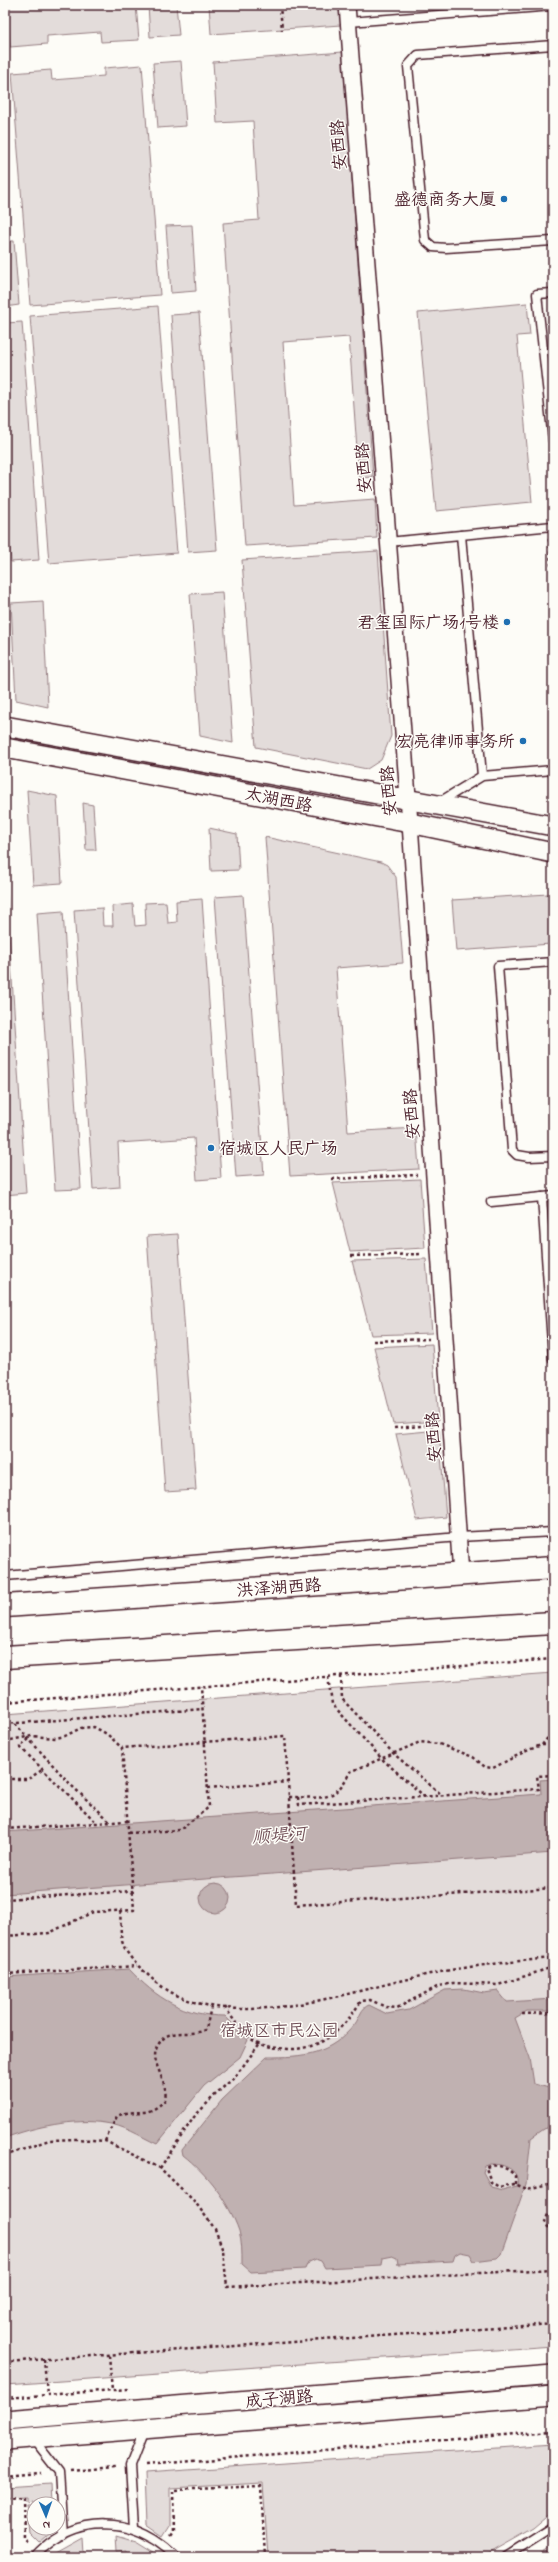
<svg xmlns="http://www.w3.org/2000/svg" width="558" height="2562" viewBox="0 0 558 2562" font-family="'Indie Flower','LXGW WenKai TC',sans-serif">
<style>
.green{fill:#e3dcda;stroke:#967e82}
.water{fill:#c0b1b1;stroke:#91777b;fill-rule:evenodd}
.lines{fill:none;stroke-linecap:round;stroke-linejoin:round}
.service-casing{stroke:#4a1f2b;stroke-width:11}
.minor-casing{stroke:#4a1f2b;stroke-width:18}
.tertiary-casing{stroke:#4a1f2b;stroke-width:22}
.primary-casing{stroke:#4a1f2b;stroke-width:25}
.path{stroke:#4a1f2b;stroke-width:2.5;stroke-dasharray:3 3;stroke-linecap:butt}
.service{stroke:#fdfcf7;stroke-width:8}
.minor{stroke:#fdfcf7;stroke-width:15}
.tertiary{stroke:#fdfcf7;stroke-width:19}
.primary{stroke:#fdfcf7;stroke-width:22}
.poi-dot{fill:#1f6fb2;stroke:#fdfcf7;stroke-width:1.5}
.labels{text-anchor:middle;stroke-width:3;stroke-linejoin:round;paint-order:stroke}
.street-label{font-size:17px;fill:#4a1f2b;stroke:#fdfcf7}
.poi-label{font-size:17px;fill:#4a1f2b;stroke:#fdfcf7;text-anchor:end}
.park-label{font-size:17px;fill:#704e57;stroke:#fdfcf7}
.water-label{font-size:18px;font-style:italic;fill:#73525a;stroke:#fdfcf7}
</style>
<rect width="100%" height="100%" fill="#fdfcf7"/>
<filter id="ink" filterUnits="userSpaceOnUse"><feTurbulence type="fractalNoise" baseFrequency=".025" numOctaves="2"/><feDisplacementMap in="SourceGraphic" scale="8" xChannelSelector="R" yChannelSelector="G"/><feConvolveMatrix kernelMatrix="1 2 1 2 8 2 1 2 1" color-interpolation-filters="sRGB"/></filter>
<g filter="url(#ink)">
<!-- green -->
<g class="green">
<path d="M7,5H136L139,40L101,42L100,32L47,36V44L10,47Z"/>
<path d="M148,5H176L179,35L150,37Z"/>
<path d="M209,5H339L341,25L211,34Z"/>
<path d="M343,52L373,477L359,478L349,337L283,342L294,505L375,499L377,538L245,546L223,223L259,220L253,121L217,123L213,62Z"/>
<path d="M181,61L186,126L158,128L153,63Z"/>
<path d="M142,65L160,295L30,305L12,73L51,70L52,80L104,76V68Z"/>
<path d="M192,225L196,291L171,293L166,226Z"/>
<path d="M5,241H14L19,305L5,307Z"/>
<path d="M527,303L530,335L517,336L532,502L436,511L418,313Z"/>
<path d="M158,306L177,553L49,563L30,316Z"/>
<path d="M199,313L217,550L188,552L171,315Z"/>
<path d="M22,322L39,560L11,562L5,488V323Z"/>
<path d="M378,551L391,736L381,760L367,769L256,747L242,560Z"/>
<path d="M222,592L233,743L200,736L190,594Z"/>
<path d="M43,601L48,707L16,700L11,603Z"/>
<path d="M27,790L57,796L62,883L33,885Z"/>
<path d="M83,803L93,805L96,850H86Z"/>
<path d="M209,828L237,834L239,870L211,871Z"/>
<path d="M265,837L381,862L387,865L396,877L403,963L336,968L348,1132L416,1128L419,1169L290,1176Z"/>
<path d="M5,871L26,1193L5,1195Z"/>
<path d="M548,894L551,944L456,951L452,900Z"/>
<path d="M243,895L264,1175L236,1177L215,897Z"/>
<path d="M202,899L221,1178L197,1180L194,1138L118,1143L120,1187L93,1189L74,910L102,908L103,926H113L112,906L133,904L135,926L146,925L145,903L166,902L168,923L177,922L176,901Z"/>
<path d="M63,911L81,1189L55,1190L37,913Z"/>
<path d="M420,1179L425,1248L350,1252L333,1183Z"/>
<path d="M178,1234L196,1490L165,1492L147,1236Z"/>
<path d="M426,1259L432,1333L371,1335L352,1261Z"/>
<path d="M432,1344L438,1421L393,1424L374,1347Z"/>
<path d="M439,1430L446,1517L417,1520L396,1434Z"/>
<path d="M553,1673V2346L5,2385V1714Z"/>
<path d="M553,2444V2511L533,2528L482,2557H268L263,2483L170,2488V2525L163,2536L147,2525L145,2473Z"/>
<path d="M50,2484L51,2504H34V2528H52V2531L39,2542L29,2532L28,2524L31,2523V2520H28L27,2514H31L30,2510H27L26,2505H31V2501L26,2502V2497L5,2498V2487Z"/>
<path d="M116,2535L136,2541L162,2557H127V2551L117,2552Z"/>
<path d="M84,2538L85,2554L76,2555V2557H50Z"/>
<path d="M553,2545V2557H536Z"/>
</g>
<!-- water -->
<g class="water">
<path d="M553,1779V1853L5,1894V1832L541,1794L540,1780Z"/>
<circle cx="215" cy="1898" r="15"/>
<path d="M129,1969C156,1998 184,2016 225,2016L248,2040L240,2057L204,2086L157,2144C140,2136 123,2125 105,2123C75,2118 33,2127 5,2138V1977Z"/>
<path d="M464,1989L484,1993L498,1991L507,2002L553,1999V2011H527L515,2018L530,2058L534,2084L553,2089V2126L544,2129L531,2138L526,2184L501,2254L497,2258L474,2261L470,2254L460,2252L455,2255L453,2261L398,2264L397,2258L392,2256L382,2258L381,2265L325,2268L321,2261L315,2259L308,2262L305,2269L251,2272L242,2264C242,2253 242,2241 239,2231C229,2202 206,2173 183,2155L182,2150L222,2100L267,2057C304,2057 330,2055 355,2024C360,2017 361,2008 369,2005L387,2014L409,2010L445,1990ZM491,2164C505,2164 520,2170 517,2186L502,2190L491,2187L483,2172L485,2166Z"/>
</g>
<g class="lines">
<defs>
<g id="service">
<path d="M349,22L553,6"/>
<path d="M553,45L418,55L408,66L425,240L433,247L446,248L553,241"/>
<path d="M553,293L537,294L553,441"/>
<path d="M461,535L482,776"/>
<path d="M388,542L553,526"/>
<path d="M438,803L482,776L553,770"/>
<path d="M553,962L498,966L512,1150L517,1155L529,1157L553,1156"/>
<path d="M542,1197L553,1359"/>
<path d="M491,1202L553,1196"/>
<path d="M5,1576L459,1537L553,1532"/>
<path d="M33,2439L59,2472L63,2535"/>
<path d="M134,2528L130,2466L144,2430"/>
<path d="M34,2557C76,2512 134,2515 177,2557"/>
<path d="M506,2557L553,2527"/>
</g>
<path id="minor" d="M347,5L410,823L461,1575"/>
<g id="tertiary">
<path d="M5,726L553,826"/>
<path d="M5,748L410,823L553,853"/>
<path d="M5,2420L553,2375"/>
<path d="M5,2440L553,2396"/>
</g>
<g id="primary">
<path d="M5,1606L553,1568"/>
<path d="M5,1657L553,1623"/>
</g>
</defs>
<!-- service casing -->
<use href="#service" class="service-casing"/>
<!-- minor casing -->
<use href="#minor" class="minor-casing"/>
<!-- tertiary casing -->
<use href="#tertiary" class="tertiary-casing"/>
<!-- primary casing -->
<use href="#primary" class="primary-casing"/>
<!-- path -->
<g class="path">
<path d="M280,5L282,30"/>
<path d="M549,539L553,587"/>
<path d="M332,1179L417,1175"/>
<path d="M351,1256L423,1254"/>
<path d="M373,1341L429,1339"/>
<path d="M394,1428L434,1425"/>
<path d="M341,1676L342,1699L394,1754L442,1795"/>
<path d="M328,1677L332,1704L382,1759L425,1797"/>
<path d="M5,1702L553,1659"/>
<path d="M5,1724L203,1709"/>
<path d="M15,1724L73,1787L111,1822"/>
<path d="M29,1739L20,1747L97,1823"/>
<path d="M5,1741L32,1736L56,1738L65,1736L81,1728L94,1727L107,1734L122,1748"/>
<path d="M542,1745L553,1731"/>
<path d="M5,1779H28L42,1770"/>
<path d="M208,1788L288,1782"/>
<path d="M289,1797C321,1797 334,1804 350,1772L420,1742L439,1744L473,1757L485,1767L493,1768L524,1752L541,1745H553"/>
<path d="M298,1797L299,1805L539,1789L537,1776L553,1775"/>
<path d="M5,1829L127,1821"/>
<path d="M128,1833L180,1830L209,1807L201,1686"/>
<path d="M5,1899L133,1891"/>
<path d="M120,1911C121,1920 120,1932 122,1941C126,1955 137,1965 147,1974C215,2042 341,1993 421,1976C465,1966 508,1962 553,1958"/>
<path d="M5,1936L49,1933L93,1912L134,1910L122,1748L285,1736L296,1905L553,1888"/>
<path d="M5,1974L137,1966"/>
<path d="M225,2007C233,2019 243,2035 256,2042C266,2047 277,2048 288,2049C323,2050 344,2028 361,2001L370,2000L386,2007L397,2008L439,1986L453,1983L498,1985L553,1967"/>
<path d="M522,2014L553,2013"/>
<path d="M105,2141L117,2116C138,2107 146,2120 165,2100C169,2079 149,2064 157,2047C168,2024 189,2039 206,2029L211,2007"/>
<path d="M5,2156L49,2140L77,2139L105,2141L160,2168L195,2202L215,2229L223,2250L227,2287L553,2269"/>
<path d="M160,2168L194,2117L218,2092L235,2077L260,2043"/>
<path d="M515,2184V2176C509,2168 495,2162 486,2168L491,2182L499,2187L515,2184L527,2189L553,2183"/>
<path d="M553,2212L548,2214L545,2222L548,2227L553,2229"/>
<path d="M109,2355L112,2390"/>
<path d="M44,2359L47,2395"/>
<path d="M5,2362L553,2324"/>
<path d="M5,2398L128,2389"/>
<path d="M145,2465L553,2431"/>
<path d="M71,2471L116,2467"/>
<path d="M5,2476L42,2473"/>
<path d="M5,2499L23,2498L24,2538L30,2543"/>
<path d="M171,2535L174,2531L173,2490L261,2486L265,2557"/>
</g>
<!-- service -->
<use href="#service" class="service"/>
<!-- minor -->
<use href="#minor" class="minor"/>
<!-- tertiary -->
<use href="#tertiary" class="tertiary"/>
<!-- primary -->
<use href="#primary" class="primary"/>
</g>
</g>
<!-- markers -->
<g class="poi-dot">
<circle cx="504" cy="199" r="4"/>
<circle cx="507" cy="622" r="4"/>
<circle cx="523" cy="741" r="4"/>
<circle cx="211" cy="1148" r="4"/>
</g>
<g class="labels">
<!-- street labels -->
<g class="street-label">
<text transform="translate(338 145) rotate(-94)" y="6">安西路</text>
<text transform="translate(363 468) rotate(-94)" y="6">安西路</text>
<text transform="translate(388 791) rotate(-94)" y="6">安西路</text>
<text transform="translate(279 799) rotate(11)" y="6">太湖西路</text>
<text transform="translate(411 1114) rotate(-94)" y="6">安西路</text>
<text transform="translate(433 1437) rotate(-94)" y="6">安西路</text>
<text transform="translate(279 1587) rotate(-4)" y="6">洪泽湖西路</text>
<text transform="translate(279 2398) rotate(-5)" y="6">成子湖路</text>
</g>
<!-- poi labels -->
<g class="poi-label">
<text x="496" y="205">盛德商务大厦</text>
<text x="499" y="628">君玺国际广场1号楼</text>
<text x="515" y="747">宏亮律师事务所</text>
<text x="219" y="1154" text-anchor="start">宿城区人民广场</text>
</g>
<!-- park labels -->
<g class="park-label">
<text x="279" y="2036">宿城区市民公园</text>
</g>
<!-- water labels -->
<g class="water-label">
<text transform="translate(279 1835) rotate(-4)" y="6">顺堤河</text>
</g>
</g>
<!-- margin -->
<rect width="558" height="2562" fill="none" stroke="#fdfcf7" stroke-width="20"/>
<rect x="10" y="10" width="538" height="2542" fill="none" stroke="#4a1f2b" stroke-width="1.5" filter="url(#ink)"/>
<!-- north arrow -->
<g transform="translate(46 2516) rotate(178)"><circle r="19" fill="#fdfcf7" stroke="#b5a4a5"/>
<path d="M0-3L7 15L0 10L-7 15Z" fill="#1f6fb2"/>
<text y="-6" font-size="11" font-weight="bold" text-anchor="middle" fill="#4a1f2b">N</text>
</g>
</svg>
